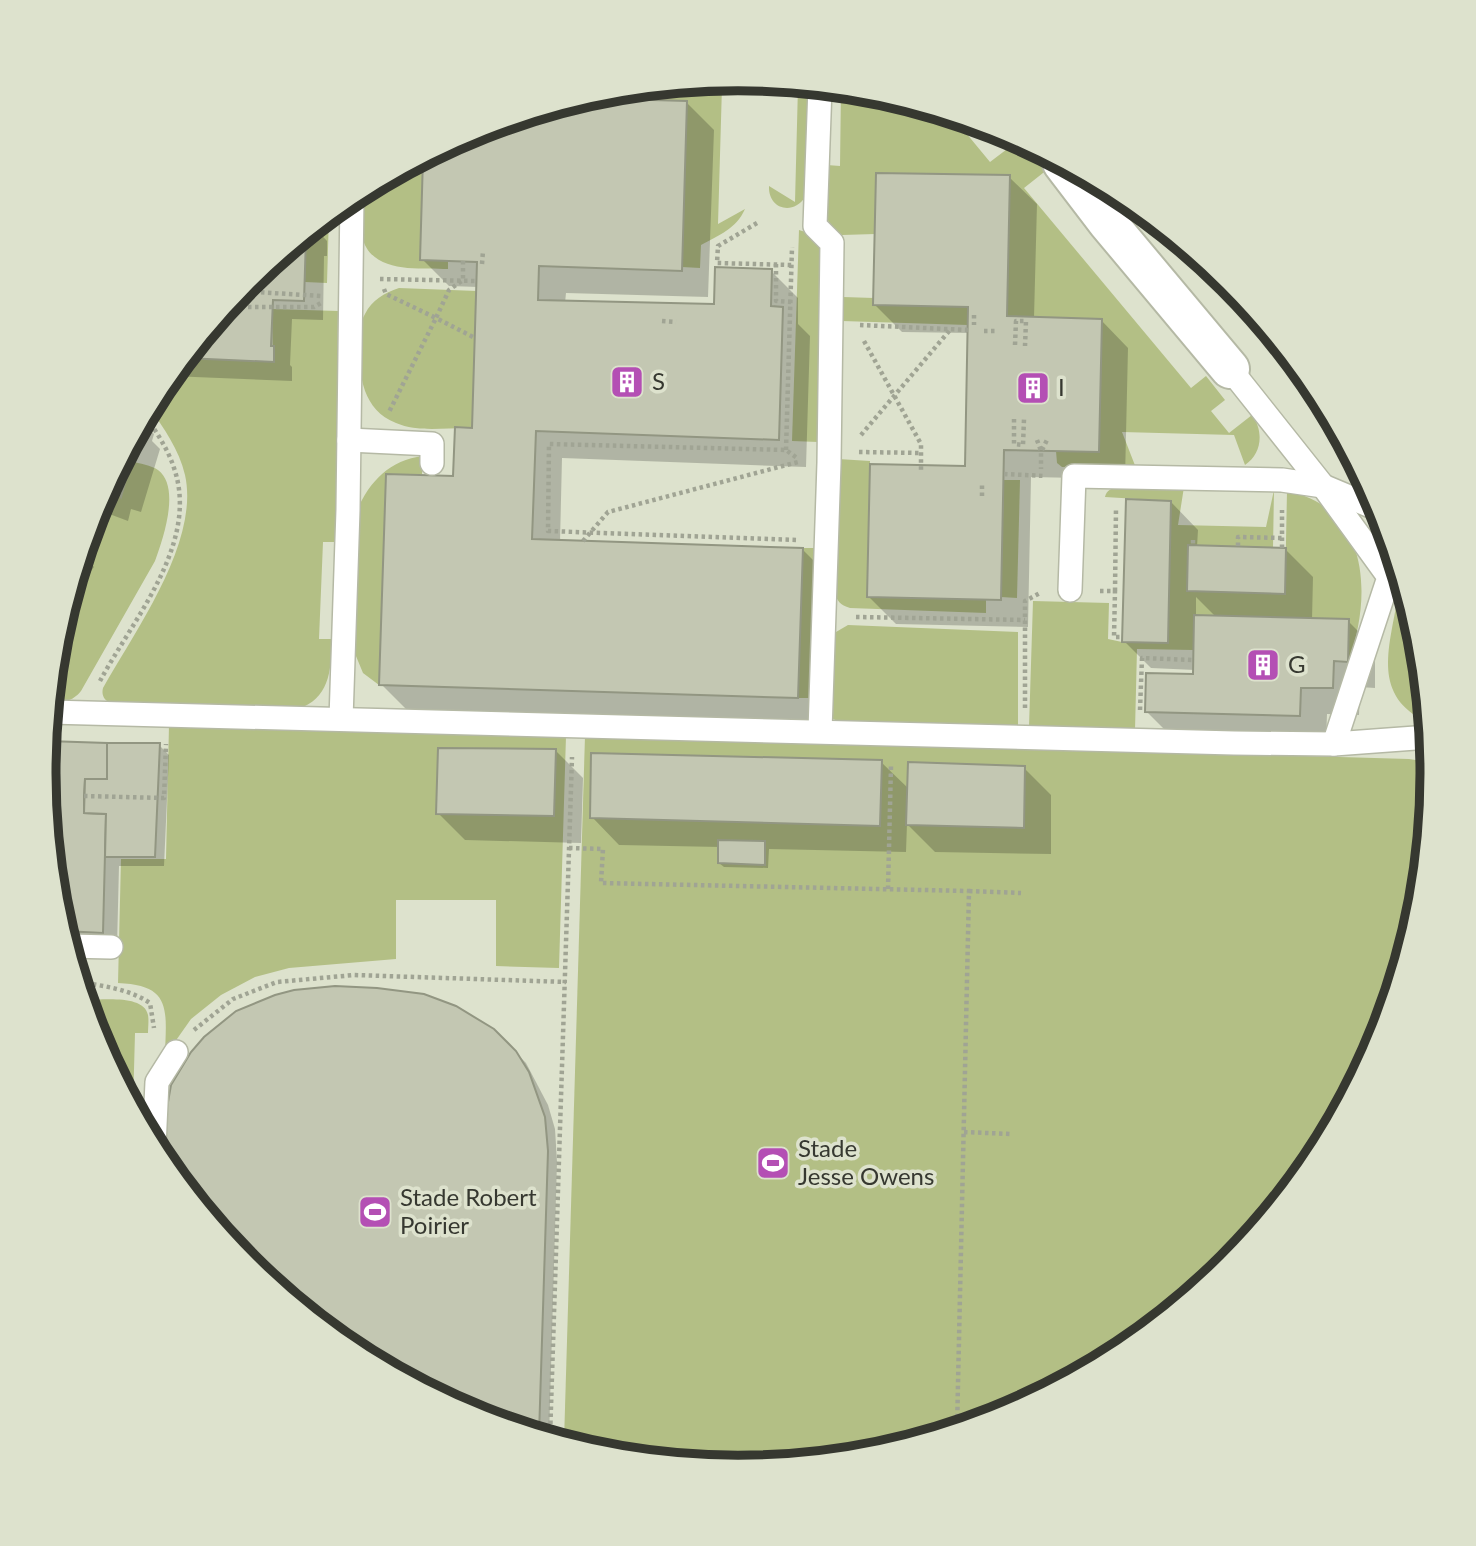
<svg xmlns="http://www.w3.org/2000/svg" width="1476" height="1546" viewBox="0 0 1476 1546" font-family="Lato,sans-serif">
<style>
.green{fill:#b3bf85}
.shadow{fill:#0003;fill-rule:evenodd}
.building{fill:#c3c7b2;stroke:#929682;stroke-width:2}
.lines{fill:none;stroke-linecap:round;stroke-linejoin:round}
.lane-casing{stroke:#b5b9a5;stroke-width:26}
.street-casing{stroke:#b5b9a5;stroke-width:42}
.path{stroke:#a0a494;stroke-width:4.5;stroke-dasharray:3.5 3.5;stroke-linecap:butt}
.lane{stroke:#fff;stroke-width:23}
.street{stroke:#fff;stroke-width:38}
.labels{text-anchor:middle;stroke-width:7;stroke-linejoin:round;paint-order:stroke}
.poi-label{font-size:24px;fill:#363830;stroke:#dde2cd;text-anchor:start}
.rim{fill:none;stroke:#363830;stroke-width:9}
</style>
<rect width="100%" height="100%" fill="#dde2cd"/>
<!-- green -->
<g class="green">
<path d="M734,79L722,86L718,224L745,209C736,229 719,235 701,245L700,268L682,267L687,101L583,98L603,92Z"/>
<path d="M795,84L809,86L805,197C793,216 768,209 769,186L795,202L798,86Z"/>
<path d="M841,89L874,92L952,116L990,162L1019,140L1026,143L1048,169L1024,188L1191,388L1206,376L1225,400L1211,411L1229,433L1252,415C1264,431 1262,454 1245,465L1234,435L1122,432L1136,468L1062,467L1057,463L1056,451L1099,452L1102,319L1007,316L1010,175L877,173L875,234L842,235L834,231L825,215L827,165L840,166Z"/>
<path d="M423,158L420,259L448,261V269C419,268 370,274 362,236C360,222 361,205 361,191Z"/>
<path d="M329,215L327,283L305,282L306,237H308V232Z"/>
<path d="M799,230C812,233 821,243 824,256L818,442L792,441Z"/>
<path d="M399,288L477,291L472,428C448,427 419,433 396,423C363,410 359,376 359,346C359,334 359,324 365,314C372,300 384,293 399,288Z"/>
<path d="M843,297L874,298V305L968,307V325L842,321Z"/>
<path d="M272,309L338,311L336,542H323L319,639H332C331,666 331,695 303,707L111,704C105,700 101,696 103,688C135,631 200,542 185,475C179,449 164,429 150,408L161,387L185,358L273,362Z"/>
<path d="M423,456L422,474H386L379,685L363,673L351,644L356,513C368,483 389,460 423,456Z"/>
<path d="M838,459L870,461L867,597L986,600V613L850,608C840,605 837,601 834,591Z"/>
<path d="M131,461C140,464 151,465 158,470C181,487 163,539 155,561L81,691C72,702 64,702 51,702L57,637L97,507L101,500L108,503L112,491L121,496Z"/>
<path d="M1004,480H1020L1017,598L1001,597Z"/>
<path d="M1136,486L1184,487L1178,525L1266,527L1274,490L1273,548L1189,545L1188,591L1285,593L1287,491C1369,507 1373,596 1348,662L1349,620L1194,616L1193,650L1137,649L1135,730L1029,727L1033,601L1109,603L1108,639L1122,642L1168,643L1171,501L1105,497C1108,484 1125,487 1136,486Z"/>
<path d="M803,548H815L810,698H798Z"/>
<path d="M1397,601L1406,603C1426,630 1424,689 1427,722C1372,696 1389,649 1397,601Z"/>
<path d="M848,625L1018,632V726L840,722L833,719L830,712L832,639L836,632Z"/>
<path d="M169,725L566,736L559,968L496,966V900H396V959L289,968L255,977L221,995L191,1019L165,1056C166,1011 173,985 118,983L121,859H166Z"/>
<path d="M585,736L1409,759L1429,762L1431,763L1432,773L1419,909L1379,1039L1315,1159L1229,1264L1123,1350L1003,1415L873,1454L738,1467L602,1454L564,1442Z"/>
<path d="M85,1000C101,1000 144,994 148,1015C149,1020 148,1028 148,1033H135L133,1106L96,1038Z"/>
</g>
<!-- shadow -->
<g class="shadow">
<path d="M687,103L714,130L708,297L566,293L565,303L716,306L771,271L798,298V324L810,336L806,467L562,458L560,542L802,549L830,577L825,724L408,711L381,684L474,430L478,287L449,286L422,259L425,157L473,131Z"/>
<path d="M1009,177L1037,204L1034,318L1101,320L1128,348L1125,479L1031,477L1028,627L896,624L869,597L967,468L969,333L902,332L875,305Z"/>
<path d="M314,227L327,241V256H324L323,320L292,319L290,365L292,367V381L170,376L247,282Z"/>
<path d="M166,381L160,395L153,402L161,387Z"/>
<path d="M142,422L154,434L152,441L160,449L141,512L131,509L128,521L96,509Z"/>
<path d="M1171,502L1198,530L1197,547L1285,549L1313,577L1312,620L1348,621L1375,648V688L1360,687L1359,715L1327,714L1326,742L1174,739L1146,711L1195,676V670L1151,668L1124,641ZM1196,597L1216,617H1196Z"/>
<path d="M86,542L94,550L88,560L94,567L67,604Z"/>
<path d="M47,743L159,745L169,755L164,866H119L117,947L68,946L57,908L44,773Z"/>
<path d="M556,751L583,778L581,843L465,840L438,813Z"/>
<path d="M881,762L909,789L1024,768L1051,795V854L935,852L907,824L906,852L769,849L768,868L724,867L719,863L720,847L619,845L592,817Z"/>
<path d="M237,1013L493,1030L526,1063L548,1105L555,1129L557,1162L549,1438L472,1414L352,1350L247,1264L193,1053L220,1024Z"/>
</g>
<!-- building -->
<g class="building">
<path d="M583,98L687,101L682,271L539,266L538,300L714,304L715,267L772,269L771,306L783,307L779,440L536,431L532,539L803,548L798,698L379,685L386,474L453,476L455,427L472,428L477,262L420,260L423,158L473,131Z"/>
<path d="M876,173L1010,175L1007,316L1102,319L1099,452L1004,450L1001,600L867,597L870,464L965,466L968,307L873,305Z"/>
<path d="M308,232V237H306L304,301L273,300L271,346H274V362L185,358L247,282Z"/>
<path d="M141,425L121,497L119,493L112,491L108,503L101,500Z"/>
<path d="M1126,499L1171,501L1168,643L1122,642Z"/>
<path d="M1188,545L1286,548L1285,594L1187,591Z"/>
<path d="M1194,615L1349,619L1348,662L1334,661L1333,688H1301L1300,716L1145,712L1146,673L1193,674Z"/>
<path d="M47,741L107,743V779H85L84,796V813L106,814L103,933L64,931L57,908L44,773Z"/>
<path d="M107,743H160L155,857H105L106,814L84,813L85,779H107Z"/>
<path d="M438,748L556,749L554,816L436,814Z"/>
<path d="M591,753L882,760L880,826L590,818Z"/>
<path d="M908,762L1025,766L1024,828L906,825Z"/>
<path d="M718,840L765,841V865L718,863Z"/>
<path d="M335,986L377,988L424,994L456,1006L494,1029L516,1051L529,1072L545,1117L548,1151L539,1435L472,1414L352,1350L247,1264L162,1161L163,1130L171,1085L191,1052L204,1037L236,1011L275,995L294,990Z"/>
</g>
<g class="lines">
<defs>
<g id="lane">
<path d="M1230,369L1323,486L1389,577L1334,744"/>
<path d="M349,440L432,444V463"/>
<path d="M1070,590L1074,476L1282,480L1323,486L1380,510"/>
<path d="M50,712L1234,743L1334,744L1429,737"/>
<path d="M341,719L348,510L352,196"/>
<path d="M820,731L829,463L832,243L815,226L820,87"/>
<path d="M69,946L111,947"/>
<path d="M154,1147L157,1082L176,1052"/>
</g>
<path id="street" d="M1062,163L1107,222L1230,369"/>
</defs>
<!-- lane casing -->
<use href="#lane" class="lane-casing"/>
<!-- street casing -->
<use href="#street" class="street-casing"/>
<!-- path -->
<g class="path">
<path d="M757,223L718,246L717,263L792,265"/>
<path d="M463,261V280L449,290L436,318L475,338"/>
<path d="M482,264L483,251"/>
<path d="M776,264V301L791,302"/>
<path d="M380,279L477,281"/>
<path d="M384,289L386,294L436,318L389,412"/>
<path d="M240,291L321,296"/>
<path d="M227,307H314L321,303"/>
<path d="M974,315V325"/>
<path d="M662,321L676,322"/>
<path d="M860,325L968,330"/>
<path d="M984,331H995"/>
<path d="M864,341L921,444V470"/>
<path d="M1015,345L1016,321H1026L1025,346"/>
<path d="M1014,419V444L1023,445L1024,419"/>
<path d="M861,435L950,330"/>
<path d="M1037,440L1041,451V469"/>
<path d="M786,450L792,247"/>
<path d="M1042,450L1047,440"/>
<path d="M859,452L921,453"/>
<path d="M1004,474L1045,476"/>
<path d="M107,487H109"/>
<path d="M982,496V485"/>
<path d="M796,540L548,531L549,444L786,450L797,458"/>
<path d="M1193,540V545"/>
<path d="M583,541L608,512L798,462"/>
<path d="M1238,546V537L1282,538"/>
<path d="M1282,548V510"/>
<path d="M1100,591H1115L1114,637H1122"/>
<path d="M1115,591L1116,508"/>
<path d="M856,617L1025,620"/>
<path d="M100,681C133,619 200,543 174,468C168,449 156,432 146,416"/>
<path d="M1025,708V601L1040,593"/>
<path d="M1140,710L1142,658L1193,660"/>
<path d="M84,796L164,798L166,744"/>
<path d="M569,848L603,849L601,883L969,891L957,1429"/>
<path d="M888,889L891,766"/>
<path d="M969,891L1021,893"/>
<path d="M79,982C104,986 129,989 150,1003L154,1028"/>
<path d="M194,1030L233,999L277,982L354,975L566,982"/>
<path d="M964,1132L1010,1134"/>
<path d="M550,1438L572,757"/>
</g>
<!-- lane -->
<use href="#lane" class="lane"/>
<!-- street -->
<use href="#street" class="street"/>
</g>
<!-- icons -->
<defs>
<symbol id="building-square" viewBox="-11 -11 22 22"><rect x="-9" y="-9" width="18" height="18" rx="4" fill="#b44fb4" stroke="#dde2cd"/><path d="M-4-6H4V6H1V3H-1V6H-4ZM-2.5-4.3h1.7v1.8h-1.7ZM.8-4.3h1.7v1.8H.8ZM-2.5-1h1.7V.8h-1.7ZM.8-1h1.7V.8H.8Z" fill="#fff"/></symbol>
<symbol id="stadium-square" viewBox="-11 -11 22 22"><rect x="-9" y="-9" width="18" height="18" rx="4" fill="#b44fb4" stroke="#dde2cd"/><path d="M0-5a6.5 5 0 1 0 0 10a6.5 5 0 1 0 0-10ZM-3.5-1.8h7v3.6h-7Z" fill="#fff"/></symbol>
</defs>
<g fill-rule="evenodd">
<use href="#building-square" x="608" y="363" width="38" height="38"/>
<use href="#building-square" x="1014" y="369" width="38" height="38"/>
<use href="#building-square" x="1244" y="646" width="38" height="38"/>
<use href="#stadium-square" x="754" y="1144" width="38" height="38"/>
<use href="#stadium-square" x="356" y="1193" width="38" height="38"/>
</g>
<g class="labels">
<!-- poi labels -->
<g class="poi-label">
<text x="652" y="390">S</text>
<text x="1058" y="396">I</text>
<text x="1288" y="673">G</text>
<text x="798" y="1157">Stade<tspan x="798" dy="28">Jesse Owens</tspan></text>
<text x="400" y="1206">Stade Robert<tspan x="400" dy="28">Poirier</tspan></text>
</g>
</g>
<!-- crop -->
<path d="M0 0H1476V1546H0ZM56 773a682 682 0 1 1 1364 0a682 682 0 1 1-1364 0Z" fill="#dde2cd" fill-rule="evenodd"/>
<path class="rim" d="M56 773a682 682 0 1 1 1364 0a682 682 0 1 1-1364 0Z"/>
</svg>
